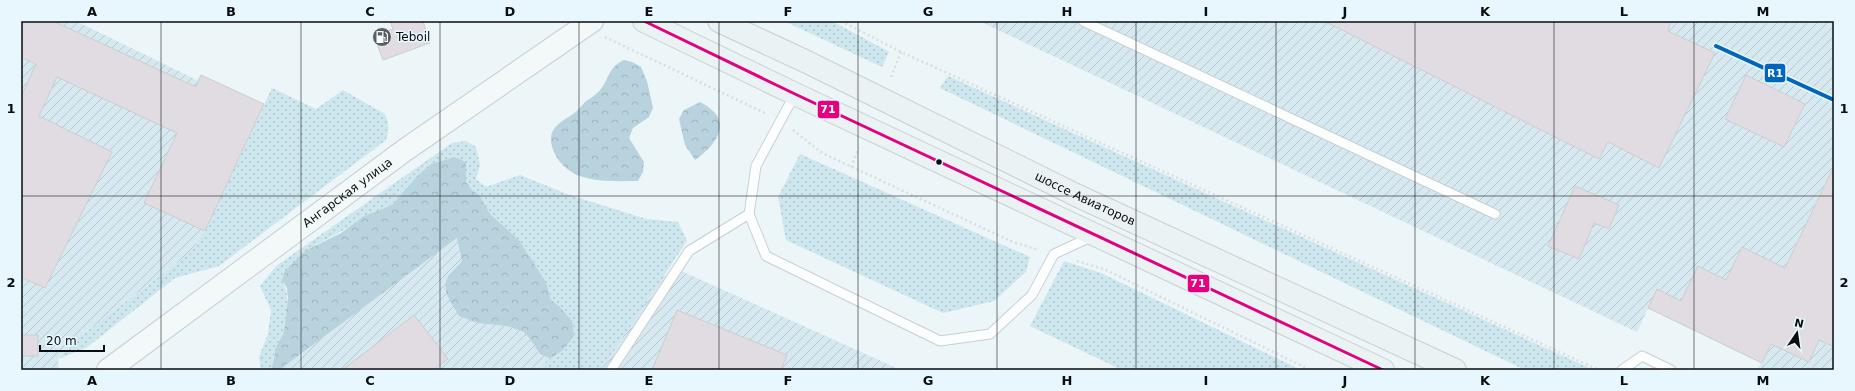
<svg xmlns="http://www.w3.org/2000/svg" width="1855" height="391" viewBox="0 0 1855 391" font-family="'DejaVu Sans',sans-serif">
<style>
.industrial{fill:url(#industrial-furrows)}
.grass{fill:url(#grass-dots)}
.forest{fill:url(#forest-crowns)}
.building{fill:#e0dce1;stroke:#cccdcf}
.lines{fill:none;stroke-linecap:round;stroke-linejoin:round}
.service-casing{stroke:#c8cfd2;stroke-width:11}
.secondary-casing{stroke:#c8cfd2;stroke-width:24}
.primary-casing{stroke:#cbcfd1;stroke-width:24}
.path{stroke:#daddde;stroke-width:2.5;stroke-dasharray:2 3;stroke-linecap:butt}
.service{stroke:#fcfefe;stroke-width:9}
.secondary{stroke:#f3f8f9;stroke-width:22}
.primary{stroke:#eaf2f4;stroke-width:22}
.bus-1-casing{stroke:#e7f7fd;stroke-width:6}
.bus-1{stroke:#e5007d;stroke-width:3}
.rail-1-casing{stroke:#e7f7fd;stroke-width:7}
.rail-1{stroke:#0065bd;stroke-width:4}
.grid{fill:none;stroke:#080d0f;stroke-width:1;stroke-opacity:0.55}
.bus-dot{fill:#080d0f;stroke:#e7f7fd;stroke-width:1.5}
.labels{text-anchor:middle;stroke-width:3;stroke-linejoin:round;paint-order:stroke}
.poi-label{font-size:12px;fill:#080d0f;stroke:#e7f7fd;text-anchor:start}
.street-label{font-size:12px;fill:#080d0f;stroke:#e7f7fd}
.line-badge{stroke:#e7f7fd;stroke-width:1.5}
.badge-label{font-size:11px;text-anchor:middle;font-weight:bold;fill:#fff}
.neatline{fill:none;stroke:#080d0f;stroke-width:1.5}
.grid-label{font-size:13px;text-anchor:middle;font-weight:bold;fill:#080d0f}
</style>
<defs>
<pattern id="industrial-furrows" width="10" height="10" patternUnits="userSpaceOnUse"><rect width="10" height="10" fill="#d7e9f0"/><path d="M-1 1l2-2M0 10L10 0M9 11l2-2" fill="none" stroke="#b7c7cd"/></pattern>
<pattern id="grass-dots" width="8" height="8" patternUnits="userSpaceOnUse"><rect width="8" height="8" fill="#cee6ee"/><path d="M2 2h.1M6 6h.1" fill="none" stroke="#afc4cb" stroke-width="1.8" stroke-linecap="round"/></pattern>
<pattern id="forest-crowns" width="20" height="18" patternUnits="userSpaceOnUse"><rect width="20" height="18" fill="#b8d3dd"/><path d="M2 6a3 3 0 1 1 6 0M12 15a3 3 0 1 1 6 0" fill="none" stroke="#9db4bc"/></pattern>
</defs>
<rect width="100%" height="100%" fill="#ecf5f8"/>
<!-- industrial -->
<g class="industrial">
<path d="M21,21H76L197,80L201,75L264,104L205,231L190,253L77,339L58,358L59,370H21Z"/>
<path d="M979,21H1834V370H1757L1761,363L1648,308L1637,332Z"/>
<path d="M457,238L561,333L677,269L901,370H275Z"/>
</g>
<!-- grass -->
<g class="grass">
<path d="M784,21H832L889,52L882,67Z"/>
<path d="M948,76L1594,370H1525L940,88Z"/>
<path d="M272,88L316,109L343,90L385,114C389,123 389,130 386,140L219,266L175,278L86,348L58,359L77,339L190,253L205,231Z"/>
<path d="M466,141L476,147L480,165L476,179L486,187L520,175L567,194L646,219L678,222L687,241L601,370H540L549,358L558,355L559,306L551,300L546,282L519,240L490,214L480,196L472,190L466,182V163L451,158L431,164L417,176L392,205L364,216L349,227L314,246L282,280C290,295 289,319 282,335C281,340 277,344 275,349C273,355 275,363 271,370H261L259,357L268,334L271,310L260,286L276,266L452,143Z"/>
<path d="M800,154L1030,257L1026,272L994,301L943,313L786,240L778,197Z"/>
<path d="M1064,261L1101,273L1301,370H1122L1030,326Z"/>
</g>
<!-- forest -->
<g class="forest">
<path d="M624,60L632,62L641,67L647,81L653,108L649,117L633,128L629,138L644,162L643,172L638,181C608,181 569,185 554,152C551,145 549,136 554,129C559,122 566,119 573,114C578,111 582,105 586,101C589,99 593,97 596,94C610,83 605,69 624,60Z"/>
<path d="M700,102C734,119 719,143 695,160L685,145L679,119L684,110Z"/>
<path d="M451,158L460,159L466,163V182L472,190L480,196L490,214L519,240L546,282L551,300L559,306L572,321L574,335C567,346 562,353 549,358L540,354L530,339L524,332L507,326L478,323L459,316C452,303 439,289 449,275C453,270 459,266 462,261L457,238L279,370H271L274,359L275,349L283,334L285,325L288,298L287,288L282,280L285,271L305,251L341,233L364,216L392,205L417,176L431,164Z"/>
</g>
<!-- building -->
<g class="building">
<path d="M21,21H53L196,87L201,75L264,104L205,231L144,203L177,133L57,77L39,116L112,152L45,288L21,277V97L36,64L21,57Z"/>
<path d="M390,21H423L430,43L383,60L374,36L393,29Z"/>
<path d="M1324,21H1671L1668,31L1715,53L1659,168L1608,142L1599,159Z"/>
<path d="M1746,75L1805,104L1784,147L1725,119Z"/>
<path d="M1834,166V347L1819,340L1809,362L1771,344L1762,363L1648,308L1657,289L1681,301L1698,266L1726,280L1742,247L1785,268Z"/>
<path d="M1575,186L1619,205L1609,229L1594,223L1579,259L1548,246Z"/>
<path d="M677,310L787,355L781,370H652Z"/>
<path d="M414,315L448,359L433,370H342Z"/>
<rect x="21" y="335" width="17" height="21"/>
</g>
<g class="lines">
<defs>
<g id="service">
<path d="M1083,21L1495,214"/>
<path d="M795,94L756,166L749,214L766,256L940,341L990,334L1032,295L1054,254L1093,236"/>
<path d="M611,370L689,251L749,214"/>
<path d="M1622,370L1642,356L1671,370"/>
</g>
<g id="secondary">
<path id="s1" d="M108,370L405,150L592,21"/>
</g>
<g id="primary">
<path d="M644,21L795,94L1383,370"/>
<path id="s2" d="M719,21L807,62L1078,196L1455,370"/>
</g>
</defs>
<!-- service casing -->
<use href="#service" class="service-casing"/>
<!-- secondary casing -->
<use href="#secondary" class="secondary-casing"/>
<!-- primary casing -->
<use href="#primary" class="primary-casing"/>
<!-- path -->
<g class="path">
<path d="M841,21L901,52L1599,370"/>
<path d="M605,37L767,114"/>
<path d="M891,77L901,52"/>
<path d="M793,130L822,153L1013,242L1039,250"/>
<path d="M851,167L859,148"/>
<path d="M1077,261L1104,269L1310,370"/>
</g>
<!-- service -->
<use href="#service" class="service"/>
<!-- secondary -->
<use href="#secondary" class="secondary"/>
<!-- primary -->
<use href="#primary" class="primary"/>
<defs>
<path id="bus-1" d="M644,21L795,94L1383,370"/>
</defs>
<!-- bus-1 casing -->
<use href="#bus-1" class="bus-1-casing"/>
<!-- bus-1 -->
<use href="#bus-1" class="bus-1"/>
<defs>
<path id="rail-1" d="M1716,46L1834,100"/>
</defs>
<!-- rail-1 casing -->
<use href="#rail-1" class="rail-1-casing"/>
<!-- rail-1 -->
<use href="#rail-1" class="rail-1"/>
</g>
<!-- grid -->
<path class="grid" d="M161,21V370M301,21V370M440,21V370M579,21V370M719,21V370M858,21V370M997,21V370M1136,21V370M1276,21V370M1415,21V370M1554,21V370M1694,21V370M21,196H1834"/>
<!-- icons -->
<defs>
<symbol id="fuel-disc" viewBox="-11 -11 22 22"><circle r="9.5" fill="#585e61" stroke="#e7f7fd"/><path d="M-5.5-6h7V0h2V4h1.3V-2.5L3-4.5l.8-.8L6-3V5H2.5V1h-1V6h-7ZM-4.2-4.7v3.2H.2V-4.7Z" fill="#fff"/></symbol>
</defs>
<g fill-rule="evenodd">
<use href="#fuel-disc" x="371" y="26" width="22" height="22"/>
</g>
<!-- markers -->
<circle class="bus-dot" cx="939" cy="162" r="3.5"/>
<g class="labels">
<!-- poi labels -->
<g class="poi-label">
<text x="396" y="41">Teboil</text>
</g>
<!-- street labels -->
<g class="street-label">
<text dy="4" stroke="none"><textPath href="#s1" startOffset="298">Ангарская улица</textPath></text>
<text dy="4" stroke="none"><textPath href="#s2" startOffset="407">шоссе Авиаторов</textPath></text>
</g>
</g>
<g class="line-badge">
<rect x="1764" y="63" width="22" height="20" rx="4" fill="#0065bd"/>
<rect x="817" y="100" width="23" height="19" rx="4" fill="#e5007d"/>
<rect x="1187" y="274" width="23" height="19" rx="4" fill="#e5007d"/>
</g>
<g class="badge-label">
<text x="1775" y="77">R1</text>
<text x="828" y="113">71</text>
<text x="1198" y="287">71</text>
</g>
<!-- border -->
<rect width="1855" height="391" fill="none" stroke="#e7f7fd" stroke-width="44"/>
<!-- north arrow -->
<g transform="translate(1797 333) rotate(13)" stroke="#e7f7fd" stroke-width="3" paint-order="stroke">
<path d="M0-3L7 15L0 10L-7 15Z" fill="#080d0f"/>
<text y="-6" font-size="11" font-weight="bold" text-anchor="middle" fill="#080d0f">N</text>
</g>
<!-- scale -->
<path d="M40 345v6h64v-6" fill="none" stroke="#080d0f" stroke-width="2"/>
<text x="46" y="345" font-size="12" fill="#080d0f" stroke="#e7f7fd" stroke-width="3" paint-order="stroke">20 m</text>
<rect x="22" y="22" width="1811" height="347" class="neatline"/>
<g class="grid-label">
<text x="92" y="16">A</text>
<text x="231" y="16">B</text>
<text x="370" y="16">C</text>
<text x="510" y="16">D</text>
<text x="649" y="16">E</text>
<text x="788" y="16">F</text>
<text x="928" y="16">G</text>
<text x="1067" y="16">H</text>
<text x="1206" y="16">I</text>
<text x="1345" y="16">J</text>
<text x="1485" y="16">K</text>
<text x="1624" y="16">L</text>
<text x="1763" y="16">M</text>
<text x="11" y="113">1</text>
<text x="1844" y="113">1</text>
<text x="11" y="287">2</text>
<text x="1844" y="287">2</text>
<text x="92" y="385">A</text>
<text x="231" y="385">B</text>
<text x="370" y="385">C</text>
<text x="510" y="385">D</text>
<text x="649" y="385">E</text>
<text x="788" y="385">F</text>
<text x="928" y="385">G</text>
<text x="1067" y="385">H</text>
<text x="1206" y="385">I</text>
<text x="1345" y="385">J</text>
<text x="1485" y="385">K</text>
<text x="1624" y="385">L</text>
<text x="1763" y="385">M</text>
</g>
</svg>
